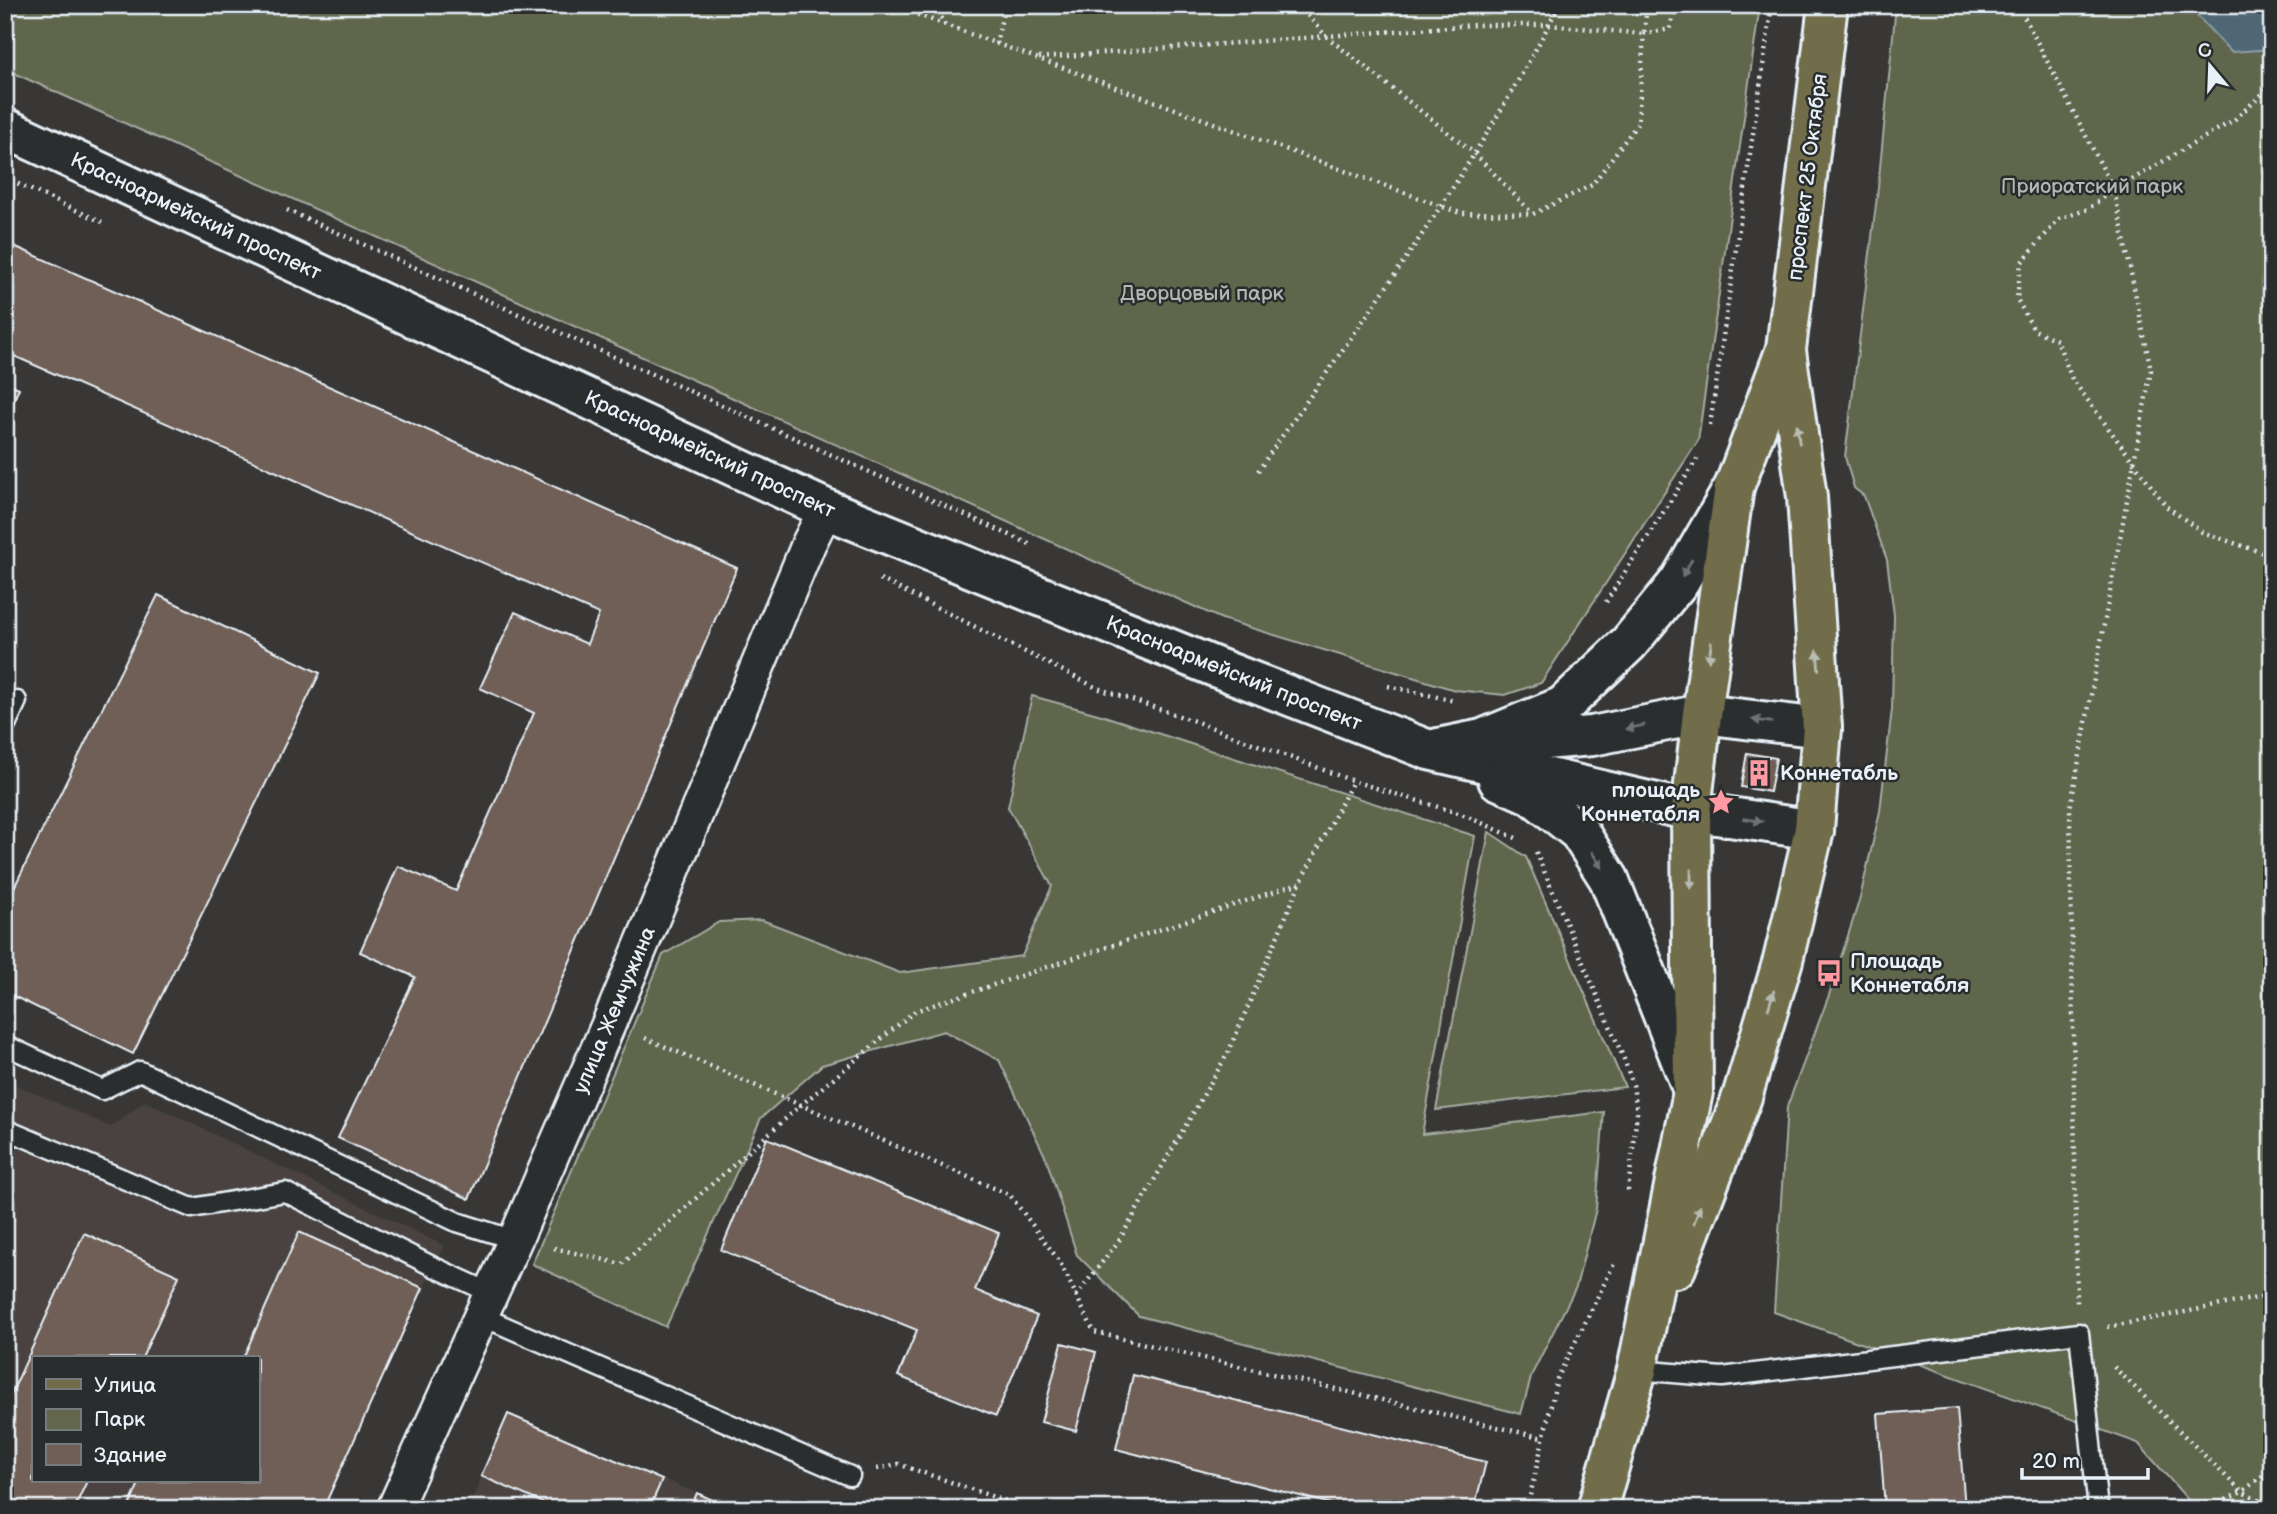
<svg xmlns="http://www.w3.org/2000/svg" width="2277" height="1514" viewBox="0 0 2277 1514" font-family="'Balsamiq Sans',sans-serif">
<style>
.built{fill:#484340;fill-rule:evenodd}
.green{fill:#61664c;stroke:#a4aca2;stroke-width:2}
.water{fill:#4f6674;stroke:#8c9ea9;stroke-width:2}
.building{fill:#6f5f56;stroke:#e8f1f8;stroke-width:2}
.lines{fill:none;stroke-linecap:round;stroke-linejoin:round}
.service-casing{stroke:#e8f1f8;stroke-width:23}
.minor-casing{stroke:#e8f1f8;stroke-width:38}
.secondary-casing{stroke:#e8f1f8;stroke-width:44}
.primary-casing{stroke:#e8f1f8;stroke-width:44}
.path{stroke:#e8f1f8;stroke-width:4.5;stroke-dasharray:2 5;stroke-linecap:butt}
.service{stroke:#2a2d2e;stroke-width:18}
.minor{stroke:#2a2d2e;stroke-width:33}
.secondary{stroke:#2a2d2e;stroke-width:38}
.primary{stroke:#716d4b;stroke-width:38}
.oneway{fill:#b8bcb3}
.oneway2{fill:#6c7275}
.labels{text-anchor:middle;stroke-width:5;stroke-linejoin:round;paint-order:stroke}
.street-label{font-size:21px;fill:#e8f1f8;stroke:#2a2d2e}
.park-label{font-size:21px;fill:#b2b9b3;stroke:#2a2d2e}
.poi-label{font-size:21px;font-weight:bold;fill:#e8f1f8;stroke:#2a2d2e;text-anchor:start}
</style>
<rect width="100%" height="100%" fill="#383736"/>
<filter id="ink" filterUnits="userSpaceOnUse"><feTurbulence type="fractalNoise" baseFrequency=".0143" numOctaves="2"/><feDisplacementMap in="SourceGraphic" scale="14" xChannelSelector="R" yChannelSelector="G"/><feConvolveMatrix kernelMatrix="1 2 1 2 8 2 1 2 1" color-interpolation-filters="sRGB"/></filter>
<g filter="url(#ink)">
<!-- built -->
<g class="built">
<path d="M5,1080L111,1127L145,1101L445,1246L423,1288L323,1509H5ZM33,1358H257V1481H33Z"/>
<path d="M508,1414L697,1493L732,1509H468Z"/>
</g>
<!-- green -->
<g class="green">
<path d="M5,5H1760L1698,441L1541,683L1505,695L1455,690L1222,619L5,69Z"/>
<path d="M1896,5H2272V1509H2196L2138,1443L1774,1312L1787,1107L1829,995L1860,898L1880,811L1892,709L1894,615L1887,560L1864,496L1854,488L1845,457L1878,188Z"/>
<path d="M1032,696L1098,714L1475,836L1422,1134L1604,1112L1596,1209L1576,1287L1532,1374L1521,1414L1139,1316L1077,1255L1046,1158L999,1060L944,1031L822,1065L761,1118L666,1327L532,1264L663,955L719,922L762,920L900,973L1022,956L1052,886L1008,807Z"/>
<path d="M1489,832L1526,857L1625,1087L1436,1110Z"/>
</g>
<!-- water -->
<path class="water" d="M2187,5H2272V49L2231,52Z"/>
<!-- building -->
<g class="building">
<path d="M5,242L737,568L469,1199L338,1138L415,977L360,952L398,866L456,891L534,713L480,688L515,612L587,644L599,614L5,352Z"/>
<path d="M5,382L19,388L5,421Z"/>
<path d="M158,595L320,673L133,1054L5,992V906Z"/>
<path d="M1747,753L1776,758L1770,792L1741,787Z"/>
<path d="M767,1138L999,1233L975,1290L1037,1316L996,1416L898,1376L917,1330L721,1250Z"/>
<path d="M299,1232L423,1288L323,1509H128L140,1481H257V1358H243Z"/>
<path d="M84,1233L179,1276L142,1358H33V1481H87L74,1509H5V1397L9,1399Z"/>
<path d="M1062,1343L1096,1352L1076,1431L1041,1422Z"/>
<path d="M1133,1375L1486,1462L1474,1509H1351L1116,1449Z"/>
<path d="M1957,1408L1965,1509H1885L1878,1414Z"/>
<path d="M508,1414L662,1480L649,1509H557L481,1476Z"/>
<path d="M697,1493L732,1509H690Z"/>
</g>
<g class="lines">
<defs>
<g id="service">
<path d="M5,727L17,701"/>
<path d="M5,1045L102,1090L140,1071L457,1222L515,1240"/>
<path d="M5,1129L192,1208L285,1192L434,1267L491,1293"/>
<path d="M481,1316L850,1476"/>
<path d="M1637,1370L1722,1377L2079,1333L2098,1509"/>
</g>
<path id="minor" d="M394,1509L515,1240L609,1023L809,543L826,509"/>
<g id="secondary">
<path d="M5,128L826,509L1215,667L1429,750L1691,811L1814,830"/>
<path d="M1497,744L1592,736L1702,714L1822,728"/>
<path d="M1438,748L1482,739L1563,706L1629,643L1679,582L1734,487"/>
<path d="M1498,780L1532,795L1579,832L1609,879L1692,1088"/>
</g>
<g id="primary">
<path d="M1676,1268L1742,1097L1783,960L1814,830L1822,728L1807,497L1786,351"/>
<path d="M1597,1509L1637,1370L1693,1092L1691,811L1702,714L1734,487L1786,349L1828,5"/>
</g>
</defs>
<!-- service casing -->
<use href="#service" class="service-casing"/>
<!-- minor casing -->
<use href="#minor" class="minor-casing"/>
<!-- secondary casing -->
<use href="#secondary" class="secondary-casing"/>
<!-- primary casing -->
<use href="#primary" class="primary-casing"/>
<!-- path -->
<g class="path">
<path d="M891,5L1460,213L1533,214L1592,185L1638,123L1644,34L1670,29L1675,5"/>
<path d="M934,5L946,26"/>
<path d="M1298,5L1327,37L1474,153L1532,213"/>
<path d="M2018,5L2114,190L2151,370L2070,809L2077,1303"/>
<path d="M996,44L1005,5"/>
<path d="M1039,58L1474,25H1549L1644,34L1647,5"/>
<path d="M2272,85L2234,120L2114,190L2088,209L2059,219L2021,263L2017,299L2034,330L2057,340L2072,379L2166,506L2202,532L2272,556"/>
<path d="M5,178L102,222"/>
<path d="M287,210L1032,545"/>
<path d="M1710,425L1772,5"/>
<path d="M1258,471C1363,319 1475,170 1559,5"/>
<path d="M880,579L1097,688L1197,722L1353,781L1461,814L1516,838"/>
<path d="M1606,602L1699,456"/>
<path d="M1388,686L1455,701"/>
<path d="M1536,852L1624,1059L1633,1085L1637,1113L1628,1191"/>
<path d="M645,1038L1010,1195L1060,1262L1094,1332L1544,1438"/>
<path d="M554,1248L622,1264L801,1105L915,1011L1300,883"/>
<path d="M1076,1296L1120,1239L1229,1051L1300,883L1353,781"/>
<path d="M2108,1327L2272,1295"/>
<path d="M2114,1367L2242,1492L2272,1507"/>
<path d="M877,1469L898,1464L1029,1509"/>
<path d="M1527,1509L1557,1379L1614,1264"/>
<path d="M2207,1509L2242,1492L2272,1468"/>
</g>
<!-- service -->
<use href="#service" class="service"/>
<!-- minor -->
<use href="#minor" class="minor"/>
<!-- secondary -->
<use href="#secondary" class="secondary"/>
<!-- primary -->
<use href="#primary" class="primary"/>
</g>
<!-- one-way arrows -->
<defs><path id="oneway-solid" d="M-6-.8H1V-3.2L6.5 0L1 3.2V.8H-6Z" transform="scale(1.75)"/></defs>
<g class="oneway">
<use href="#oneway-solid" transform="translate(1798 434) rotate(-98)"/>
<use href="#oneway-solid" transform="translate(1710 652) rotate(98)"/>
<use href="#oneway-solid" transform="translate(1818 660) rotate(-94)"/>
<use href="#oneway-solid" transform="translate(1691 879) rotate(90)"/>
<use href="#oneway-solid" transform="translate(1771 1000) rotate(-73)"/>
<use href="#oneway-solid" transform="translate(1697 1215) rotate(-69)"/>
</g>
<g class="oneway2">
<use href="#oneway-solid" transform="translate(1687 568) rotate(120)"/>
<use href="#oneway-solid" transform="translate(1762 721) rotate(-173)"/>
<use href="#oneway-solid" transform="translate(1635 727) rotate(168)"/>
<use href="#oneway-solid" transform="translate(1753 820) rotate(9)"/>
<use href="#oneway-solid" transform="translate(1597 860) rotate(57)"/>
</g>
</g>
<!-- icons -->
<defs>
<symbol id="building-bare" viewBox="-9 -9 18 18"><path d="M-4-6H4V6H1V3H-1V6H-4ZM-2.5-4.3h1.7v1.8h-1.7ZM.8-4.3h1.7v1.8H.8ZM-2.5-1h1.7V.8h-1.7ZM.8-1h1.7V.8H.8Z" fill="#ff9aa2" stroke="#2a2d2e" stroke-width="2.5" paint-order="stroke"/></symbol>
<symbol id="sight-bare" viewBox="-9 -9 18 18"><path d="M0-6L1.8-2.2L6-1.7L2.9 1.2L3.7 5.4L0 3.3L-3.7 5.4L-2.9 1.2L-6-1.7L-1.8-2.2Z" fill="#ff9aa2" stroke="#2a2d2e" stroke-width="2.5" paint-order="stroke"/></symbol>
<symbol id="bus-bare" viewBox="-9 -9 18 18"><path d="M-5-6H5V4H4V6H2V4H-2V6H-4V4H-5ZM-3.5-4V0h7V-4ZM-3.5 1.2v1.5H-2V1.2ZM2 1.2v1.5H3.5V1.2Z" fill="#ff9aa2" stroke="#2a2d2e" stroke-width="2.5" paint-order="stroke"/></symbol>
</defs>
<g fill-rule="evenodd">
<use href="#building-bare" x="1740" y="754" width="38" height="38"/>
<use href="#sight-bare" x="1702" y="783" width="38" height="38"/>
<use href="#bus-bare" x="1810" y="954" width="38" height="38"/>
</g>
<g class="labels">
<!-- street labels -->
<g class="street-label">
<text transform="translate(1807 177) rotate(-83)" y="7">проспект 25 Октября</text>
<text transform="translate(196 216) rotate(25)" y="7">Красноармейский проспект</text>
<text transform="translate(710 454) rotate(25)" y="7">Красноармейский проспект</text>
<text transform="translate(1234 673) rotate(22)" y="7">Красноармейский проспект</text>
<text transform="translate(614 1010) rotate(-67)" y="7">улица Жемчужина</text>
</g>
<!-- park labels -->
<g class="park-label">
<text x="2092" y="193">Приоратский парк</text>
<text x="1202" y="300">Дворцовый парк</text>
</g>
<!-- poi labels -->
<g class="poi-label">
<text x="1780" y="780">Коннетабль</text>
<text x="1700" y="797" text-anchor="end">площадь<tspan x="1700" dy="24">Коннетабля</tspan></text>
<text x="1850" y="968">Площадь<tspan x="1850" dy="24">Коннетабля</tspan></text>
</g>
</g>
<!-- margin -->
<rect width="2277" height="1514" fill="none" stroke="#2a2d2e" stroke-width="28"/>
<rect x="14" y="14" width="2249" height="1486" fill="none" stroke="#e8f1f8" stroke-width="2.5" filter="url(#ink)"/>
<!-- legend -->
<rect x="32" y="1356" width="228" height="126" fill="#2a2d2e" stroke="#767b7f" stroke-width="2"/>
<rect x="46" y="1379" width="35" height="10" fill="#716d4b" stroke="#767b7f" stroke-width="2"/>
<text x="94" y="1392" font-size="21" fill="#e8f1f8">Улица</text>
<rect x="46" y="1409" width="35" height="21" fill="#61664c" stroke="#767b7f" stroke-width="2"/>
<text x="94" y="1426" font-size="21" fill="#e8f1f8">Парк</text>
<rect x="46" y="1444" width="35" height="21" fill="#6f5f56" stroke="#767b7f" stroke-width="2"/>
<text x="94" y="1462" font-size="21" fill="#e8f1f8">Здание</text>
<!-- north arrow -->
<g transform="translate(2210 66) rotate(341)" stroke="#2a2d2e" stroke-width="5" paint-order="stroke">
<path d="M0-5L12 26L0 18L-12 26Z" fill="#e8f1f8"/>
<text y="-10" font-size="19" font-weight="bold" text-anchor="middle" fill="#e8f1f8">С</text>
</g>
<!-- scale -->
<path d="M2022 1468v10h126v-10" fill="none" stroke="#e8f1f8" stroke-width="3.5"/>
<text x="2032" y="1468" font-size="21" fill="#e8f1f8" stroke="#2a2d2e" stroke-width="5" paint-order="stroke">20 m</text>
</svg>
